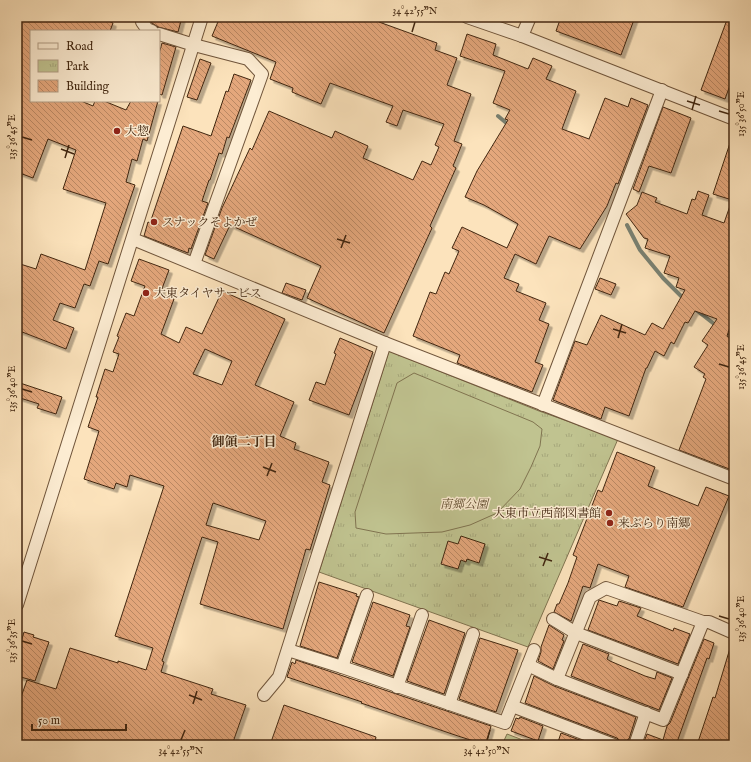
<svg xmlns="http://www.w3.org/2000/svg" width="751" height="762" viewBox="0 0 751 762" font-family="'IM FELL English','Noto Serif JP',serif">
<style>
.park{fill:url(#park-tufts);stroke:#807450}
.pitch{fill:#c0c390;stroke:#807450}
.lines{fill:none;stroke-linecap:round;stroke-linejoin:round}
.stream{stroke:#798172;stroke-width:4}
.building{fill:url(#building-back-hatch);stroke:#412610;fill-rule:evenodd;filter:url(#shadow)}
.minor-casing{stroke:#70553b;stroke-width:14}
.minor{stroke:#fdedd3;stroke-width:12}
.ticks{fill:none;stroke:#412610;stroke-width:1.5}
.poi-dot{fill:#8f2418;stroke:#fdedd3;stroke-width:1.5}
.labels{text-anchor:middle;stroke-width:3;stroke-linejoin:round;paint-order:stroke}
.poi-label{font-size:12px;fill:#412610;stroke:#fdedd3;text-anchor:start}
.park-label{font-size:12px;font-style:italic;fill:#614d30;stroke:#fdedd3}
.neighbourhood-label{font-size:13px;font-weight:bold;fill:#412610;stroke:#fdedd3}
.neatline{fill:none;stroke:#412610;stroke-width:1.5}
.ticks-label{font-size:10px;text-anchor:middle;fill:#412610}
</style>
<defs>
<pattern id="park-tufts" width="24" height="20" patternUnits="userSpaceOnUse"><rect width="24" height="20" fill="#c0c390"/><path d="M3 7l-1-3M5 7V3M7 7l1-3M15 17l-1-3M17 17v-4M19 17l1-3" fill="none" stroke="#a6a77b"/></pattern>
<pattern id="building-back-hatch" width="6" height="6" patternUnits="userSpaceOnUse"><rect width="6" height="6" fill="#e4a77c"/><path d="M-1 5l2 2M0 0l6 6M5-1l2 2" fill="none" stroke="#ba8864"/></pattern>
<filter id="shadow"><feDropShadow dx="3.5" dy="3.5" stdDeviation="0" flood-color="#0004"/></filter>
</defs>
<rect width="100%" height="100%" fill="#fce3bc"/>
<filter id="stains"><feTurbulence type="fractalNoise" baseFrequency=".005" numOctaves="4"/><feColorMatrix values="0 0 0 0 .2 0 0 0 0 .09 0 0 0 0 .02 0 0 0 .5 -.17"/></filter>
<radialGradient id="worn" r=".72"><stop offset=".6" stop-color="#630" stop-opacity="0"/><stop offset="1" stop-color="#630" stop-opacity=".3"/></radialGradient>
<!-- park -->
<g class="park">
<path d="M389,351L539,411L618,439L528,647L319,572Z"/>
<path d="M507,734L536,745H502Z"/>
</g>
<!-- pitch -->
<path class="pitch" d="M414,373L533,422L542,429L540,446L531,467L520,489L497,513L470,525L442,532L386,534L356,528L355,512L397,383Z"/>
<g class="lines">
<!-- stream -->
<g class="stream">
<path d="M498,116L510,126"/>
<path d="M627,225L640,250L663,278L684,299"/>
<path d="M695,309L718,327"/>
<path d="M724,330L734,336"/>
</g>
</g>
<!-- building -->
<g class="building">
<path d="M21,17H99L113,23L110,31H31V101H81L93,106L95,101H104L126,110L131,101H158L147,141L143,139L137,161L132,159L126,182L135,185L108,264L99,261L90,286L84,284L75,308L60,303L53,320L74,328L66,349L17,330V263L36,269L41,254L85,270L106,203L63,189L76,150L48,139L33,178L17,172V25Z"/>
<path d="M151,17H182L178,32L158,27L152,23L150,20Z"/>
<path d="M220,17H380L379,22L437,43L435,50L457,58L447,85L471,94L454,141L462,144L453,166L456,168L430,226L432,228L384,333L307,298L321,266L230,225L214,259L205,255L222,208L250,148L252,150L269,111L332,138L335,131L368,146L363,158L413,180L422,161L431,165L439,147L435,145L444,124L403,110L397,126L386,122L393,106L330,83L321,104L292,92L293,88L270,79L276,62L212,36Z"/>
<path d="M561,17H635L621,55L556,31Z"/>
<path d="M728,17H734V74L725,99L701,90Z"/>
<path d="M467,34L496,44L493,55L528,69L533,58L552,66L546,79L576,91L562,129L589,139L605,98L628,107L631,98L648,105L618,184L616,183L607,206L580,249L549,236L536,264L515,254L504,278L519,284L516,291L546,303L539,320L549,324L535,362L543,365L532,392L457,363L460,355L413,336L430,292L436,294L445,272L449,274L459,251L452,248L462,227L507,248L518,224L484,205L465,197L477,171L508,120L505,119L510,110L493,103L505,71L460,56Z"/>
<path d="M162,43L176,47L162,95L159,94V54Z"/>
<path d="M200,59L211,63L197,100L187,97Z"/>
<path d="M234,74L251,80L229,138L227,137L222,154L219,153L210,180H209L202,201L208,203L191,249L189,248L188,253L144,236L148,222L150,223L183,126L211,136L226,91L228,92Z"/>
<path d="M663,107L691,118L671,173L649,166L639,192L633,189Z"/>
<path d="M732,137H734V292L730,304L734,305V315L727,336L734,341V465L732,470L679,450L706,379L703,377L705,374L694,367L708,345L702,341L717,319L695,311L688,323L685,322L674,344L671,342L664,356L655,351L647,368H646L629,416L605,407L601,419L553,400L575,341L587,345L601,315L645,335L652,323L663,329L685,290L676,287L679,278L664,273L670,256L645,248L648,239L644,238L626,214L637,205L642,192L657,198L655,202L687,214L692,199L695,200L698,191L709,195L702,215L724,223L732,200L713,194Z"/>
<path d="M139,259L169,270L160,294L174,299L161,334L179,343L186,327L202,334L222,291L285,319L255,385L294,402L280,436L296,443L294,449L329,462L322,482L330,485L310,550L306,549L283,629L200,604L218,542L202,537L162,661L164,662L161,672L213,689L211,694L246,705L232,745H17V700H20L27,680L56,689L70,648L118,663V661L146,670L153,648L115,636L164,486L130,475L127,487L116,483L114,489L84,479L99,431L88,427L98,397H96L105,369L113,372L119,354L113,352L119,337L117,336L126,313L134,316L145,286L131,281ZM205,349L232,361L222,385L193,374ZM213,503L266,521L259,540L206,525Z"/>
<path d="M600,278L616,284L611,295L595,289Z"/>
<path d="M286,283L306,290L302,300L282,293Z"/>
<path d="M340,338L373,352L349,415L309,400L316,382L325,385L336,354L334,353Z"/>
<path d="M17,382L62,397L56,414L37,408L39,404L17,397Z"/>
<path d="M617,452L655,467L648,486L698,506L706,487L729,496L683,607L625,587L629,576L598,564L590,588L583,586L571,621L554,612L557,604H559L568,583L577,557L573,555L598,490L602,492Z"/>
<path d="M461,536L485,544L479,563L467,559L466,562L461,560L458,569L441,564L448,541L458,544Z"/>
<path d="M319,582L357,594L356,596L359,597L337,658L300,646Z"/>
<path d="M599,600L617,606L619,601L641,608L637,616L673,631L674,628L690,634L678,664L588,630Z"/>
<path d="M373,602L410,615L406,626L410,627L393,676L352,662Z"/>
<path d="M429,620L465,633L444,694L407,681Z"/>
<path d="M549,625L564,635L562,640L564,641L553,669L538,661L541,652V647Z"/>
<path d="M24,632L34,635L33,637L49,642L35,681L17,676V656Z"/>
<path d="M480,638L518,650L496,712L459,699Z"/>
<path d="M704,639L714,643L709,659L707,658L676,745L643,744L647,734L663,740L667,726L670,723Z"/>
<path d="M583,644L609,654L607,659L610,661L645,676L655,679L657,672L672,678L659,710L571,676Z"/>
<path d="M731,645H734V736L731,745H697L713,697L715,698Z"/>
<path d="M296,660L491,726L486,745L458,736L361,703L362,702L287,677L292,662L295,664Z"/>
<path d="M534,676L554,686L636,717L629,739H628L626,745H621L620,741L617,738L525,703Z"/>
<path d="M284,705L376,737L374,745H270Z"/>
<path d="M520,717L543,726L538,741L511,731L516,718L519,719Z"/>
<path d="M561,733L593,745H557Z"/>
</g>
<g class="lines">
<defs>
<g id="minor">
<path d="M142,17V22L147,29L152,31"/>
<path d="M467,17L522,36L734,119"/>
<path d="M159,34L194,45L248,59L262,74L194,264"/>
<path d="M522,36L530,17"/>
<path d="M133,239L385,343L734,479"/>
<path d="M543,405L662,90"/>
<path d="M17,605L202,17"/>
<path d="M553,619L576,633L682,674"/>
<path d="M288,650L342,667L505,723L534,650"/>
<path d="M528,665L557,679L663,720L703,622"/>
<path d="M342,667L367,595"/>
<path d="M557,679L590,597L606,588L703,622H709L734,633"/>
<path d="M397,687L422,615"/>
<path d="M264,695L279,677L385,343"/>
<path d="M449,704L473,634"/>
<path d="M512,706L614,745"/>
<path d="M635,745L646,713"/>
</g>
</defs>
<!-- minor casing -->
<use href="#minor" class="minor-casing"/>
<!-- minor -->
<use href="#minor" class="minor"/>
</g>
<!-- ticks -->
<path class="ticks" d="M412,32L415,22M687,101L700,105M692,110L696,96M719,111L729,114M22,137L32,140M61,149L74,154M65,158L69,145M337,239L350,243M341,248L346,235M613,329L626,333M618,338L622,324M719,364L729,367M22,389L32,392M263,467L276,472M267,476L272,463M539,557L552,561M543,566L548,553M719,616L729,619M22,641L32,644M189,695L202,700M193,704L197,691M181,740L185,730M487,740L490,730"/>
<!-- markers -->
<g class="poi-dot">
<circle cx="117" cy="131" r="4"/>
<circle cx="154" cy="222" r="4"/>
<circle cx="146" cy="293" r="4"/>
<circle cx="609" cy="513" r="4"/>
<circle cx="610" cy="523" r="4"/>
</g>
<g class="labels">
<!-- poi labels -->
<g class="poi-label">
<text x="125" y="135">大惣</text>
<text x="162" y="226">スナックそよかぜ</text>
<text x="154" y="297">大東タイヤサービス</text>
<text x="601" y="517" text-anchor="end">大東市立西部図書館</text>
<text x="618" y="527">来ぶらり南郷</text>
</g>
<!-- park labels -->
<g class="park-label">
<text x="464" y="508">南郷公園</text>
</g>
<!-- neighbourhood labels -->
<g class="neighbourhood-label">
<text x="244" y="446">御領二丁目</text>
</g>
</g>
<!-- margin -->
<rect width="751" height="762" fill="none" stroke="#fce3bc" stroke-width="44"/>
<!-- legend -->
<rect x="30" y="30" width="130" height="72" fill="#fdedd3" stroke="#b29d85"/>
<rect x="38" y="43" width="20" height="6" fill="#fdedd3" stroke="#b29d85"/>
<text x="66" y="50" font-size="12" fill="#412610">Road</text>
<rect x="38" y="60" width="20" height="12" fill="url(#park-tufts)" stroke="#b29d85"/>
<text x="66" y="70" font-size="12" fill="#412610">Park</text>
<rect x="38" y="80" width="20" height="12" fill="url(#building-back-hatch)" stroke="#b29d85"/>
<text x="66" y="90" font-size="12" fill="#412610">Building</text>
<!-- scale -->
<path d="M32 724v6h94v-6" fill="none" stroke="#412610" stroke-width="2"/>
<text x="38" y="724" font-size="12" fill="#412610" stroke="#fdedd3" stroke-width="3" paint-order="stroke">50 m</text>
<rect x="22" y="22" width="707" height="718" class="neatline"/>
<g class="ticks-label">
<text x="415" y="14">34°42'55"N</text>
<text transform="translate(740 114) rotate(-90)" y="4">135°36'50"E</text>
<text transform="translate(11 137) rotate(-90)" y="4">135°36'45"E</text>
<text transform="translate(740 367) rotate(-90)" y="4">135°36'45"E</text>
<text transform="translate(11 389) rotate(-90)" y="4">135°36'40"E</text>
<text transform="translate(740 619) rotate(-90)" y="4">135°36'40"E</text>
<text transform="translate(11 641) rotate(-90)" y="4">135°36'35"E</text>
<text x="181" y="754">34°42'55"N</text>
<text x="487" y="754">34°42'50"N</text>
</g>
<rect width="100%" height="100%" filter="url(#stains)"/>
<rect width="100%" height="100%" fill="url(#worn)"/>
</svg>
